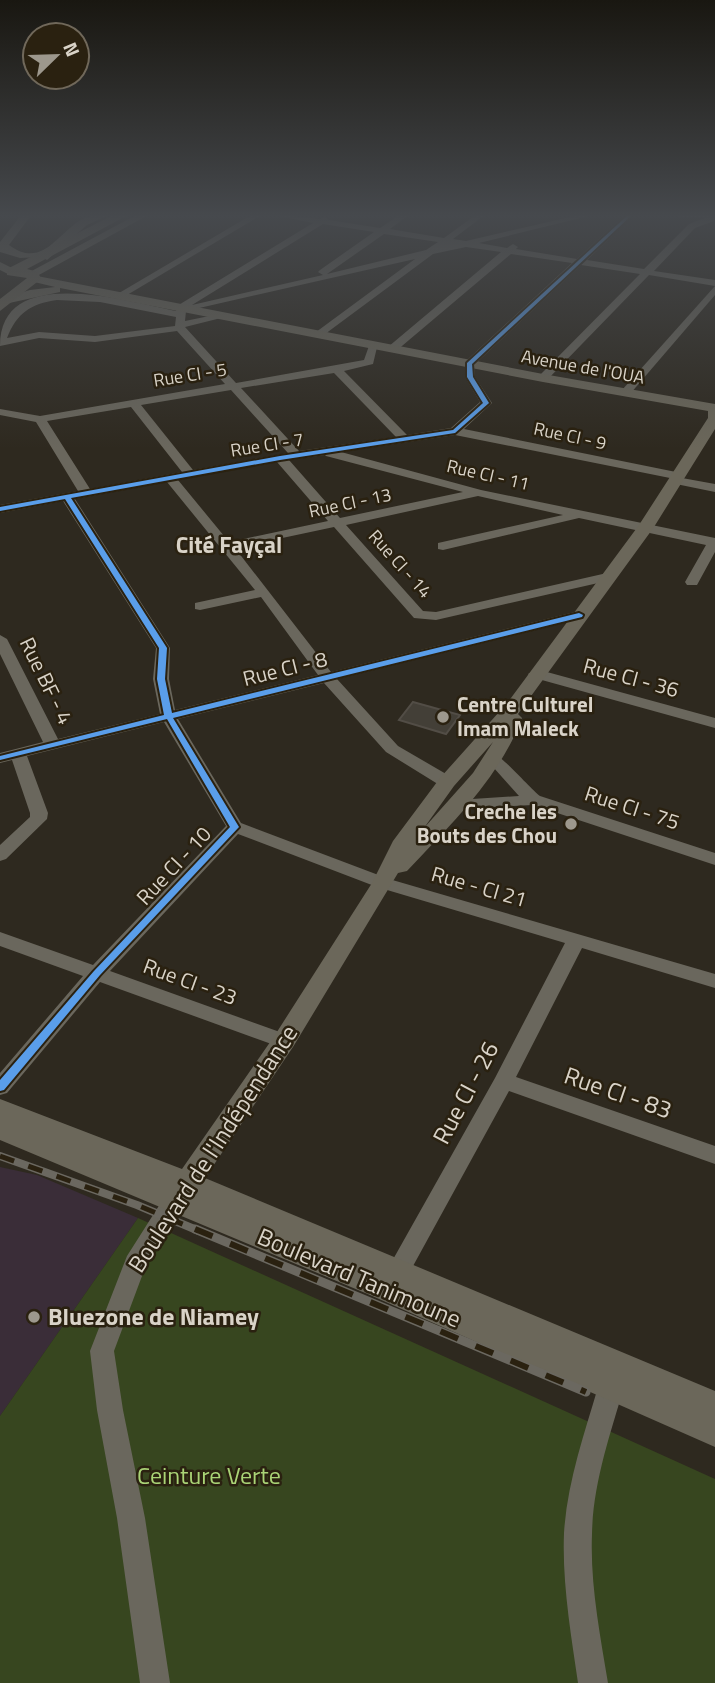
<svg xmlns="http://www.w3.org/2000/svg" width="715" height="1683" viewBox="0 0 715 1683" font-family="'Titillium Web',sans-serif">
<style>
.commercial{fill:#3a2d38}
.green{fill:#37461f}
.building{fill:#433f37;stroke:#524d46;stroke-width:2}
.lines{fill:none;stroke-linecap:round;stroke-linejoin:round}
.minor{fill:#6a675d;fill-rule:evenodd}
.major{fill:#6b675a;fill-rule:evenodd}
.highway{fill:#696456;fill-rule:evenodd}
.rail-far1-casing{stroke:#6b6860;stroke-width:8}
.rail-casing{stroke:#6b6860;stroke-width:9}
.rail-far1{stroke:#2a2110;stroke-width:5;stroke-dasharray:15;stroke-linecap:butt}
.rail{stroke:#2a2110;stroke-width:6;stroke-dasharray:19;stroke-linecap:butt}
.cycleway-casing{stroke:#2a2110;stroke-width:4}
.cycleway{fill:#5a9eea;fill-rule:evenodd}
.poi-dot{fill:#9d988d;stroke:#2a2110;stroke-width:2.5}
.labels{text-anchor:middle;stroke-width:5;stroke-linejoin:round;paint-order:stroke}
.far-street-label{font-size:18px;fill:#d9d3c8;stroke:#2a2110}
.street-label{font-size:21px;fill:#d9d3c8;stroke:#2a2110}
.poi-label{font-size:21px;font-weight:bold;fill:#d9d3c8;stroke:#2a2110;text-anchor:start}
.far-district-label{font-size:23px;font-weight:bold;fill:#d9d3c8;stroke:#2a2110}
.near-street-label{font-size:24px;fill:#d9d3c8;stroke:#2a2110}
.near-poi-label{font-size:24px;font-weight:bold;fill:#d9d3c8;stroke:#2a2110;text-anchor:start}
.near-park-label{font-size:24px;fill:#aad476;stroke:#2a2110}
</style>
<rect width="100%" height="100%" fill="#2e291f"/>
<!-- commercial -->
<path class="commercial" d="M0,1167L37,1175L138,1218L0,1416Z"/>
<!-- green -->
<path class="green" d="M138,1218L715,1479V1683H0V1416Z"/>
<!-- building -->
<path class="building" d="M413,702L460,715L446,734L399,720Z"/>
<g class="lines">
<!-- minor -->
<g class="minor">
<path d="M253,214H263L122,298L114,296Z"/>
<path d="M270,214L320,219L325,216L329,220L380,228L401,214H410L390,229L444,238L477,214H486L453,239L466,241L583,214H597L479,243L507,248L513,244L518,247L516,249L577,259L626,214H635L587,260L644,269L689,224L707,217H680L676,214H715L714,221L695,228L654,271L715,280V286L649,275L547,380H539V376L640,274L581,265L474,365L475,377L492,403L464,429L681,473L682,478L715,484V492L671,483L670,478L455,435L341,452L481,490L715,538V552L697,585H687L685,582L706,545L579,518L443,550L438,549V543L563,515L478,496L346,525L423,611L436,612L607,573L614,577L607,581L436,620L414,618L334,527L235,548L331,672L579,611L586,615L584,618L337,679L398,746L453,778L455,782L453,786H441L386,752L324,683L178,719L241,823L389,879L715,974V988L582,948L516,1077L715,1146V1164L509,1091L407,1277L399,1280L391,1277L387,1270L391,1263L495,1078L565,943L377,887L238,834L110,971L291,1036L294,1041L291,1046L284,1049L277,1046L100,982L7,1093L0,1095V1073L83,976L0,946V932L93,965L226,826L164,722L27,756L48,813L47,819L6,859L0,861V845L30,817V813L12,760L0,763V753L43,742L0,654V635L7,639L58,739L160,714L153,679L156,648L63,501L0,513V505L78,491L36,422L0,415V409L40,416L225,384L177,331L95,342L39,338L0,346C0,262 128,302 176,311L177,306L313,223ZM323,224L374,232L320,270L318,272L323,275L192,305ZM384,234L438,242L426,250L327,274ZM466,247L501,252L388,347V351H396L511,254L572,263L465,362V377L480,402L451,428L407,435L344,371L373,364L378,343H370L364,360L236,383L185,327L229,316L224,313L185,321L186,311L415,259L312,335L321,337L433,254ZM57,300L100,302L176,317L175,326L95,336L39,332L7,338C17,313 30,304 57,300ZM334,373L396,437L299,451L241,388ZM231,390L288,453L193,470L141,405ZM131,407L182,472L90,489L47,421ZM325,455L326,456L463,492L340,518L289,460ZM277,462L328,521L229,542L178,480ZM167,482L255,590L195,603V609L200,610L261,597L318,675L175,710L169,679L170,648L75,499Z"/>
<path d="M715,286V295L630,394H622V390Z"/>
<path d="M536,669L715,718V728L531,677L528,674Z"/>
<path d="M493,753C501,755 530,788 540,796L715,853V865L533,805L451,809L449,805L457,800L519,796L485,758Z"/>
<path d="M175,1191L183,1193L186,1200L145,1268L114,1351L123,1410L145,1518L170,1683H140L117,1518L97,1410L90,1351L127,1256L167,1193Z"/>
<path d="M611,1375L620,1379L624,1387C610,1435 593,1483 592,1534C590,1584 600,1634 608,1683H578C571,1634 562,1583 564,1533C567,1483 584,1435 598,1387L602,1379Z"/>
</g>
<!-- major -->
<g class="major">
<path d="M22,214H32L9,245C41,269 57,235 79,221C89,215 101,213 111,214L87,225L47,260L42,257L20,258L0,252V242Z"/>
<path d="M138,214H150L37,276L543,374L715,404V429L654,527L518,714L522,718C499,779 451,824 407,871L398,873L293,1047L205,1178L715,1391V1447L370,1295L0,1140V1099L182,1169L275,1035L372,883L393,841L440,778L508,702L639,525L708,418V411L543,382L60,288V292L0,305V299L30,290L55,287L30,281L26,274ZM493,742L473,773L424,828L454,786Z"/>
<path d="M0,262L16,270L18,272L8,274L0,270Z"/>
</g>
<!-- highway -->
<path class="highway" d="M115,214H130L27,269L38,272L41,279L0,311V299L27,278L7,275V269Z"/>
<defs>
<path id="rail-far1" d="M0,1156L137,1205L199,1231"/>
<path id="rail" d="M195,1229L586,1392"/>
</defs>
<!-- rail-far1 casing -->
<use href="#rail-far1" class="rail-far1-casing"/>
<!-- rail casing -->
<use href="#rail" class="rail-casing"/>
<!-- rail-far1 -->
<use href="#rail-far1" class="rail-far1"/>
<!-- rail -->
<use href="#rail" class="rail"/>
<defs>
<path id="cycleway" d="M629,214H633L472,364L473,377L489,403L455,433L280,460L71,498L167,648L165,679L172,713L579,613L583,615L582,617L173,718L239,827L100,975L4,1090L0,1091V1080L94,971L230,827L167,719L0,760V756L164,715L157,679L159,648L65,499L0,511V507L280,456L453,430L483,403L467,377V363Z"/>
</defs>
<!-- cycleway casing -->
<use href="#cycleway" class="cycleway-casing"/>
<!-- cycleway -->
<use href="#cycleway" class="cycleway"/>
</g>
<!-- sky -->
<linearGradient id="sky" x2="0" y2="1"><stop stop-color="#191711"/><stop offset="0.48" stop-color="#46494d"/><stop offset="1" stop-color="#46494d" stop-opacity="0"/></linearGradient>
<rect width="715" height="449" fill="url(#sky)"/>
<!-- markers -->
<g class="poi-dot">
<circle cx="443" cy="717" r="7"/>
<circle cx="571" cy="824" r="7"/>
<circle cx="34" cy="1317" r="7"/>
</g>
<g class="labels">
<!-- far-street labels -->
<g class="far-street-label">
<text transform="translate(583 367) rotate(10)" y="6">Avenue de l'OUA</text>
<text transform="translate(190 375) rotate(-9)" y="6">Rue CI - 5</text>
<text transform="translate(570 436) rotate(12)" y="6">Rue CI - 9</text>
<text transform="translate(267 445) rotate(-9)" y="6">Rue CI - 7</text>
<text transform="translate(488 475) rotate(13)" y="6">Rue CI - 11</text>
<text transform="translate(350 503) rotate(-12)" y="6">Rue CI - 13</text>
<text transform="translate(400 564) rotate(48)" y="6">Rue CI - 14</text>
</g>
<!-- street labels -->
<g class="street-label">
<text transform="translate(285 669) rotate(-14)" y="7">Rue CI - 8</text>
<text transform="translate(631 678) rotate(15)" y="7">Rue CI - 36</text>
<text transform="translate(46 681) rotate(64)" y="7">Rue BF - 4</text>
<text transform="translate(632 808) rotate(18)" y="7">Rue CI - 75</text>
<text transform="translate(174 866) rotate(-47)" y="7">Rue CI - 10</text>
<text transform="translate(479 887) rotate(16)" y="7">Rue - CI 21</text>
<text transform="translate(190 982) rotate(20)" y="7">Rue CI - 23</text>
</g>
<!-- poi labels -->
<g class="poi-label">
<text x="457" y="712">Centre Culturel<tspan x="457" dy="24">Imam Maleck</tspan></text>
<text x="557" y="819" text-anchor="end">Creche les<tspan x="557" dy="24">Bouts des Chou</tspan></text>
</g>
<!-- far-district labels -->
<g class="far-district-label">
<text x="229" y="553">Cité Fayçal</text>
</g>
<!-- near-street labels -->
<g class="near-street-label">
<text transform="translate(466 1093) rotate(-62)" y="8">Rue CI - 26</text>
<text transform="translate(618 1093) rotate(19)" y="8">Rue CI - 83</text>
<text transform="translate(213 1149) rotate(-57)" y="8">Boulevard de l'Indépendance</text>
<text transform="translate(359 1278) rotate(23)" y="8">Boulevard Tanimoune</text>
</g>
<!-- near-poi labels -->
<g class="near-poi-label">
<text x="48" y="1325">Bluezone de Niamey</text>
</g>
<!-- near-park labels -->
<g class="near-park-label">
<text x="209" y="1484">Ceinture Verte</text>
</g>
</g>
<!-- north arrow -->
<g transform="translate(56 56) rotate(67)"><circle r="33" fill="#2a2110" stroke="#70685a" stroke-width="2"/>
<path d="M0-5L12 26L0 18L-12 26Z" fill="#9d988d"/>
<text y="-10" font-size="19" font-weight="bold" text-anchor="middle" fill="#d9d3c8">N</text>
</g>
</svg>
